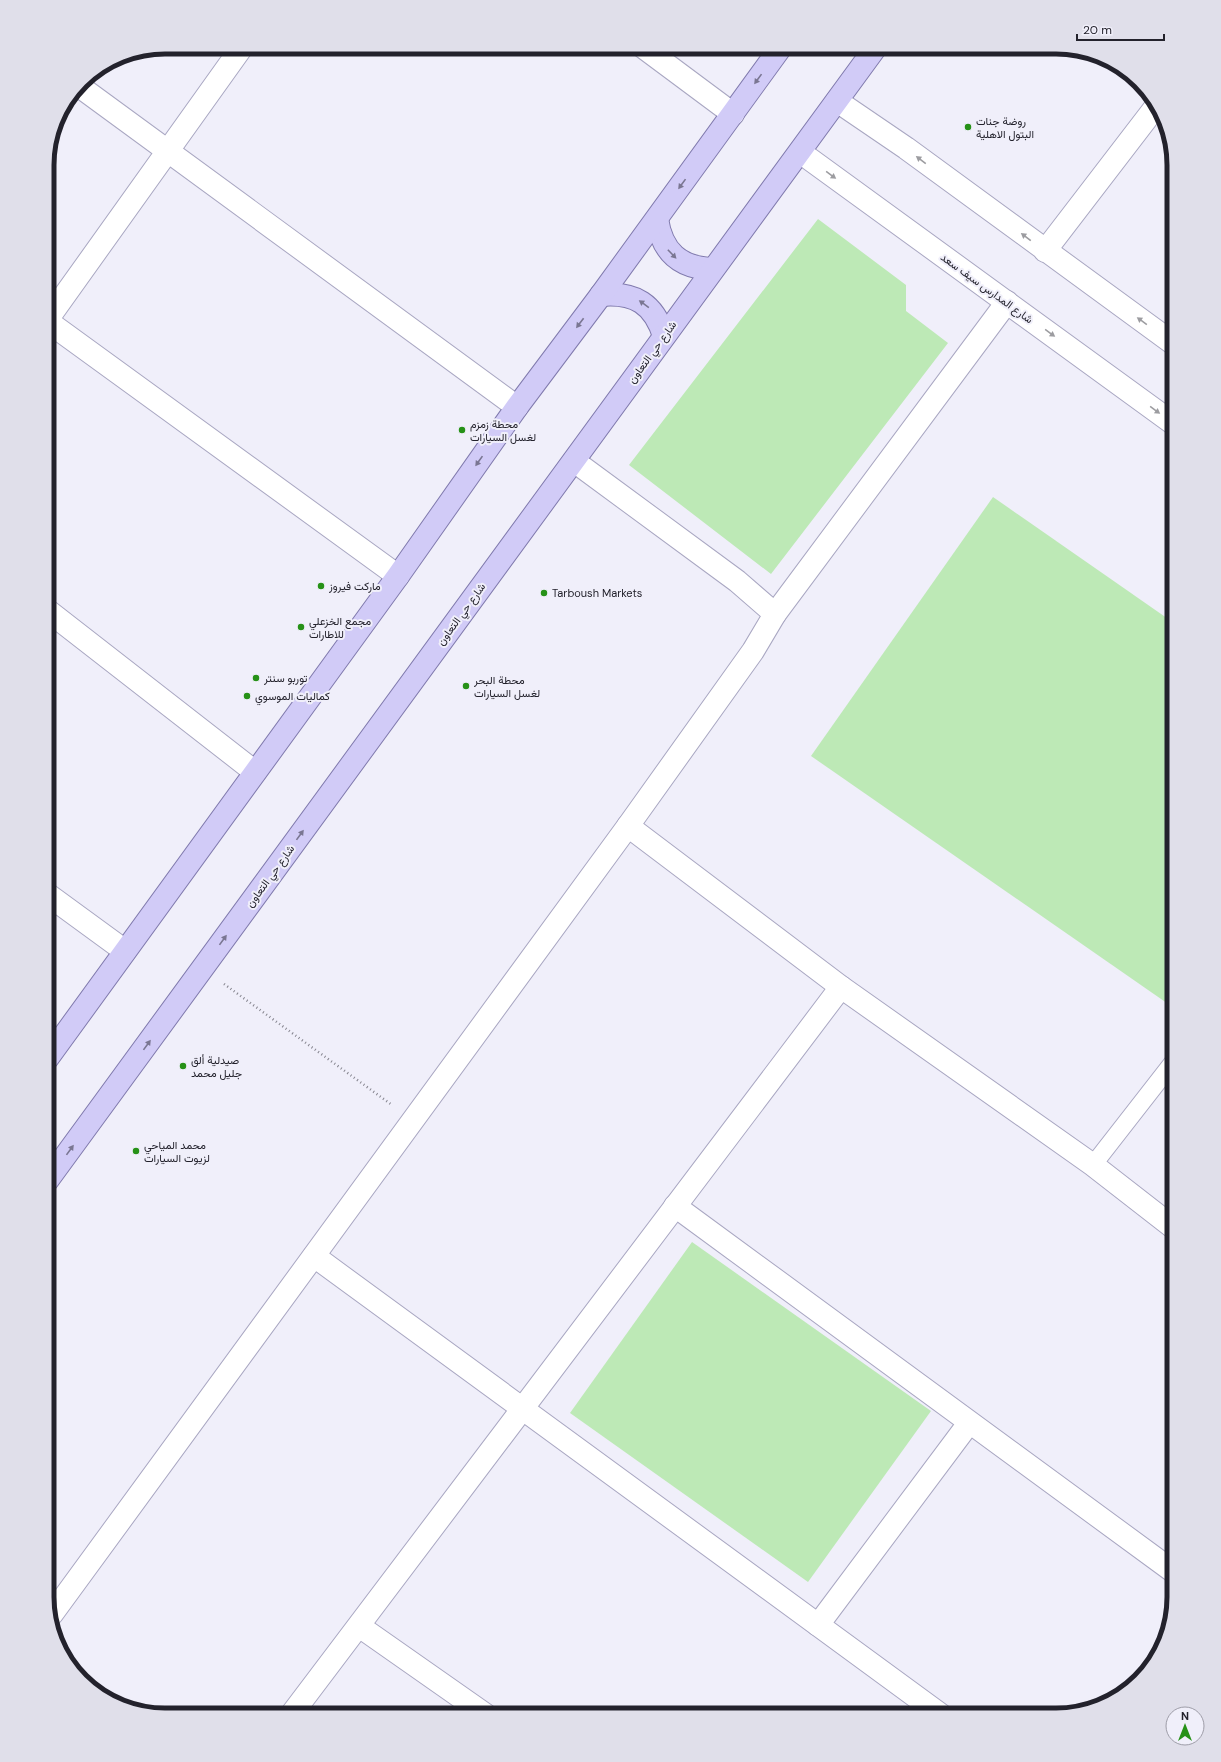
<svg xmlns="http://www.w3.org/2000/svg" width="1221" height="1762" viewBox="0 0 1221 1762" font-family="'DM Sans',Vazirmatn,sans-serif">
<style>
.grass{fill:#bde9b6}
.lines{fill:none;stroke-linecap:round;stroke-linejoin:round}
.service-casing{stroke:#a9a7c2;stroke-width:19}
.minor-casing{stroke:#a9a7c2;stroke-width:24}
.secondary-casing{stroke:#a9a7c2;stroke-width:24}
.primary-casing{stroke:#807aad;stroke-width:24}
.path{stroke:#86858f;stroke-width:2.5;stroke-dasharray:1 3;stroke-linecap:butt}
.service{stroke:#fff;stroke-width:17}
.minor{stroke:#fff;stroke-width:22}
.secondary{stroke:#fff;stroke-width:22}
.primary{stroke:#d1cbf7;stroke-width:22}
.oneway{fill:#7a7692}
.oneway2{fill:#9c9ca0}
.poi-dot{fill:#269117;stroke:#f0effa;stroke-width:1.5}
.labels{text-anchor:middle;stroke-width:4;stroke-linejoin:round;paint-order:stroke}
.poi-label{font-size:11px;fill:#23222c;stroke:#f0effa;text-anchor:start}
.street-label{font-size:11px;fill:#23222c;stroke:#f0effa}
.rim{fill:none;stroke:#23222c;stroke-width:5}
</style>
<rect width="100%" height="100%" fill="#f0effa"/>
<!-- grass -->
<g class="grass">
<path d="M818,219L906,285V311L948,343L771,574L629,465Z"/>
<path d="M993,497L1174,623V1008L811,756Z"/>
<path d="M692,1242L931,1411L808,1582L570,1413Z"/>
</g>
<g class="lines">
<defs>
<path id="service" d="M1093,1165L1174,1061"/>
<g id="minor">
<path d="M643,47L733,114"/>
<path d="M79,86L517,407"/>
<path d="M1045,251L1157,105"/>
<path d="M47,320L242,47"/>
<path d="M47,321L398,576"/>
<path d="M47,610L255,772"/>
<path d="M775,614L1007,302"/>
<path d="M628,826L841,987L1093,1165L1174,1228"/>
<path d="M47,894L125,951"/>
<path d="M675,1206L1174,1572"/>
<path d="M314,1256L941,1715"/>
<path d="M52,1614L628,826L753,651L775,614L737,581L574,461"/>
<path d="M818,1625L969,1423"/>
<path d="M359,1626L486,1715"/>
<path d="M291,1715L841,987"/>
</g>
<g id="secondary">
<path d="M837,101L906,148L1174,344"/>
<path d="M800,152L1174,424"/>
</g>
<g id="primary">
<path d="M657,219C662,252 680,268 713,269"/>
<path d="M601,295C635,292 654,304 664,336"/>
<path d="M47,1059L398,576L517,407L601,295L781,47"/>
<path d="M47,1181L876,47"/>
</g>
</defs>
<!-- service casing -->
<use href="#service" class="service-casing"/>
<!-- minor casing -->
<use href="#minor" class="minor-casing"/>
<!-- secondary casing -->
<use href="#secondary" class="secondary-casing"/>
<!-- primary casing -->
<use href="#primary" class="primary-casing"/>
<!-- path -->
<path class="path" d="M224,984L392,1105"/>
<!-- service -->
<use href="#service" class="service"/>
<!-- minor -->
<use href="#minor" class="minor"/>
<!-- secondary -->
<use href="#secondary" class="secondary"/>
<!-- primary -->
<use href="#primary" class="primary"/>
</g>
<!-- one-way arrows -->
<defs><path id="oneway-solid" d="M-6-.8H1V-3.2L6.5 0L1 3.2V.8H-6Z"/></defs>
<g class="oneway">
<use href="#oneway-solid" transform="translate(758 79) rotate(126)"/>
<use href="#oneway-solid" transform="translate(682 184) rotate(126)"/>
<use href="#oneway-solid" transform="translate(672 254) rotate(46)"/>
<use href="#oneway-solid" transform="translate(644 304) rotate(-144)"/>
<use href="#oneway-solid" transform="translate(580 323) rotate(127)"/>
<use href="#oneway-solid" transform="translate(479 461) rotate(125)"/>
<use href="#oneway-solid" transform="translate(300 835) rotate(-54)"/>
<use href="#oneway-solid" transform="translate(223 940) rotate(-54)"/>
<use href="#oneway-solid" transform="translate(147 1045) rotate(-54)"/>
<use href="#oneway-solid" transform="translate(70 1150) rotate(-54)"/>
</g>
<g class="oneway2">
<use href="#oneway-solid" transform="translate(921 160) rotate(-143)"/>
<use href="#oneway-solid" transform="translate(831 175) rotate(36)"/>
<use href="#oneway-solid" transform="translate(1026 237) rotate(-143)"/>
<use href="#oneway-solid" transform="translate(1142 321) rotate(-144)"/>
<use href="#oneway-solid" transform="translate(1050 333) rotate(36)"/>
<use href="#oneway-solid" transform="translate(1155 410) rotate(36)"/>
</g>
<!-- markers -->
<g class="poi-dot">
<circle cx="968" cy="127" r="4"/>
<circle cx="462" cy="430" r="4"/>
<circle cx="321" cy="586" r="4"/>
<circle cx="544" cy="593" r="4"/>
<circle cx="301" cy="627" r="4"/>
<circle cx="256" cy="678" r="4"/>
<circle cx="466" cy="686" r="4"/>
<circle cx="247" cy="696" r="4"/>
<circle cx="183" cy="1066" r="4"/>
<circle cx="136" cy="1151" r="4"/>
</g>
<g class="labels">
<!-- poi labels -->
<g class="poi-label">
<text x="976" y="125">روضة جنات<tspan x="976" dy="13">البتول الاهلية</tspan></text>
<text x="470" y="428">محطة زمزم<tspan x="470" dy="13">لغسل السيارات</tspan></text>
<text x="329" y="590">ماركت فيروز</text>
<text x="552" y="597">Tarboush Markets</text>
<text x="309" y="625">مجمع الخزعلي<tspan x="309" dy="13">للاطارات</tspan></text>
<text x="264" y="682">توربو سنتر</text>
<text x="474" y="684">محطة البحر<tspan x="474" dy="13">لغسل السيارات</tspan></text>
<text x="255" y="700">كماليات الموسوي</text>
<text x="191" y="1064">صيدلية ألق<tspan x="191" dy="13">جليل محمد</tspan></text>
<text x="144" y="1149">محمد المياحي<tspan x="144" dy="13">لزيوت السيارات</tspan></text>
</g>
<!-- street labels -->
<g class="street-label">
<text transform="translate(987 288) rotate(36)" y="4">شارع المدارس سيف سعد</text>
<text transform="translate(652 352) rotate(-54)" y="4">شارع حي التعاون</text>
<text transform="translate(461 614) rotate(-54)" y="4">شارع حي التعاون</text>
<text transform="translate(270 876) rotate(-54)" y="4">شارع حي التعاون</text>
</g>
</g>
<!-- crop -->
<path d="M0 0H1221V1762H0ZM165 54H1056A111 111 0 0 1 1167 165V1597A111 111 0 0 1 1056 1708H165A111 111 0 0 1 54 1597V165A111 111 0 0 1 165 54Z" fill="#e0dfea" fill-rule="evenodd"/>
<path class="rim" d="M165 54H1056A111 111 0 0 1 1167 165V1597A111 111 0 0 1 1056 1708H165A111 111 0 0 1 54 1597V165A111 111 0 0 1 165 54Z"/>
<!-- north arrow -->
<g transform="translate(1185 1726)"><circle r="19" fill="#f0effa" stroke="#9e9da8"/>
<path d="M0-3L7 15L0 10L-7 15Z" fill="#269117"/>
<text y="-6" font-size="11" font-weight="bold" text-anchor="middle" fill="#23222c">N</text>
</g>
<!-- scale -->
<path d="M1077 34v6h87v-6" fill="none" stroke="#23222c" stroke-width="2"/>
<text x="1083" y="34" font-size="12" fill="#23222c" stroke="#f0effa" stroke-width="3" paint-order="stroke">20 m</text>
</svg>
